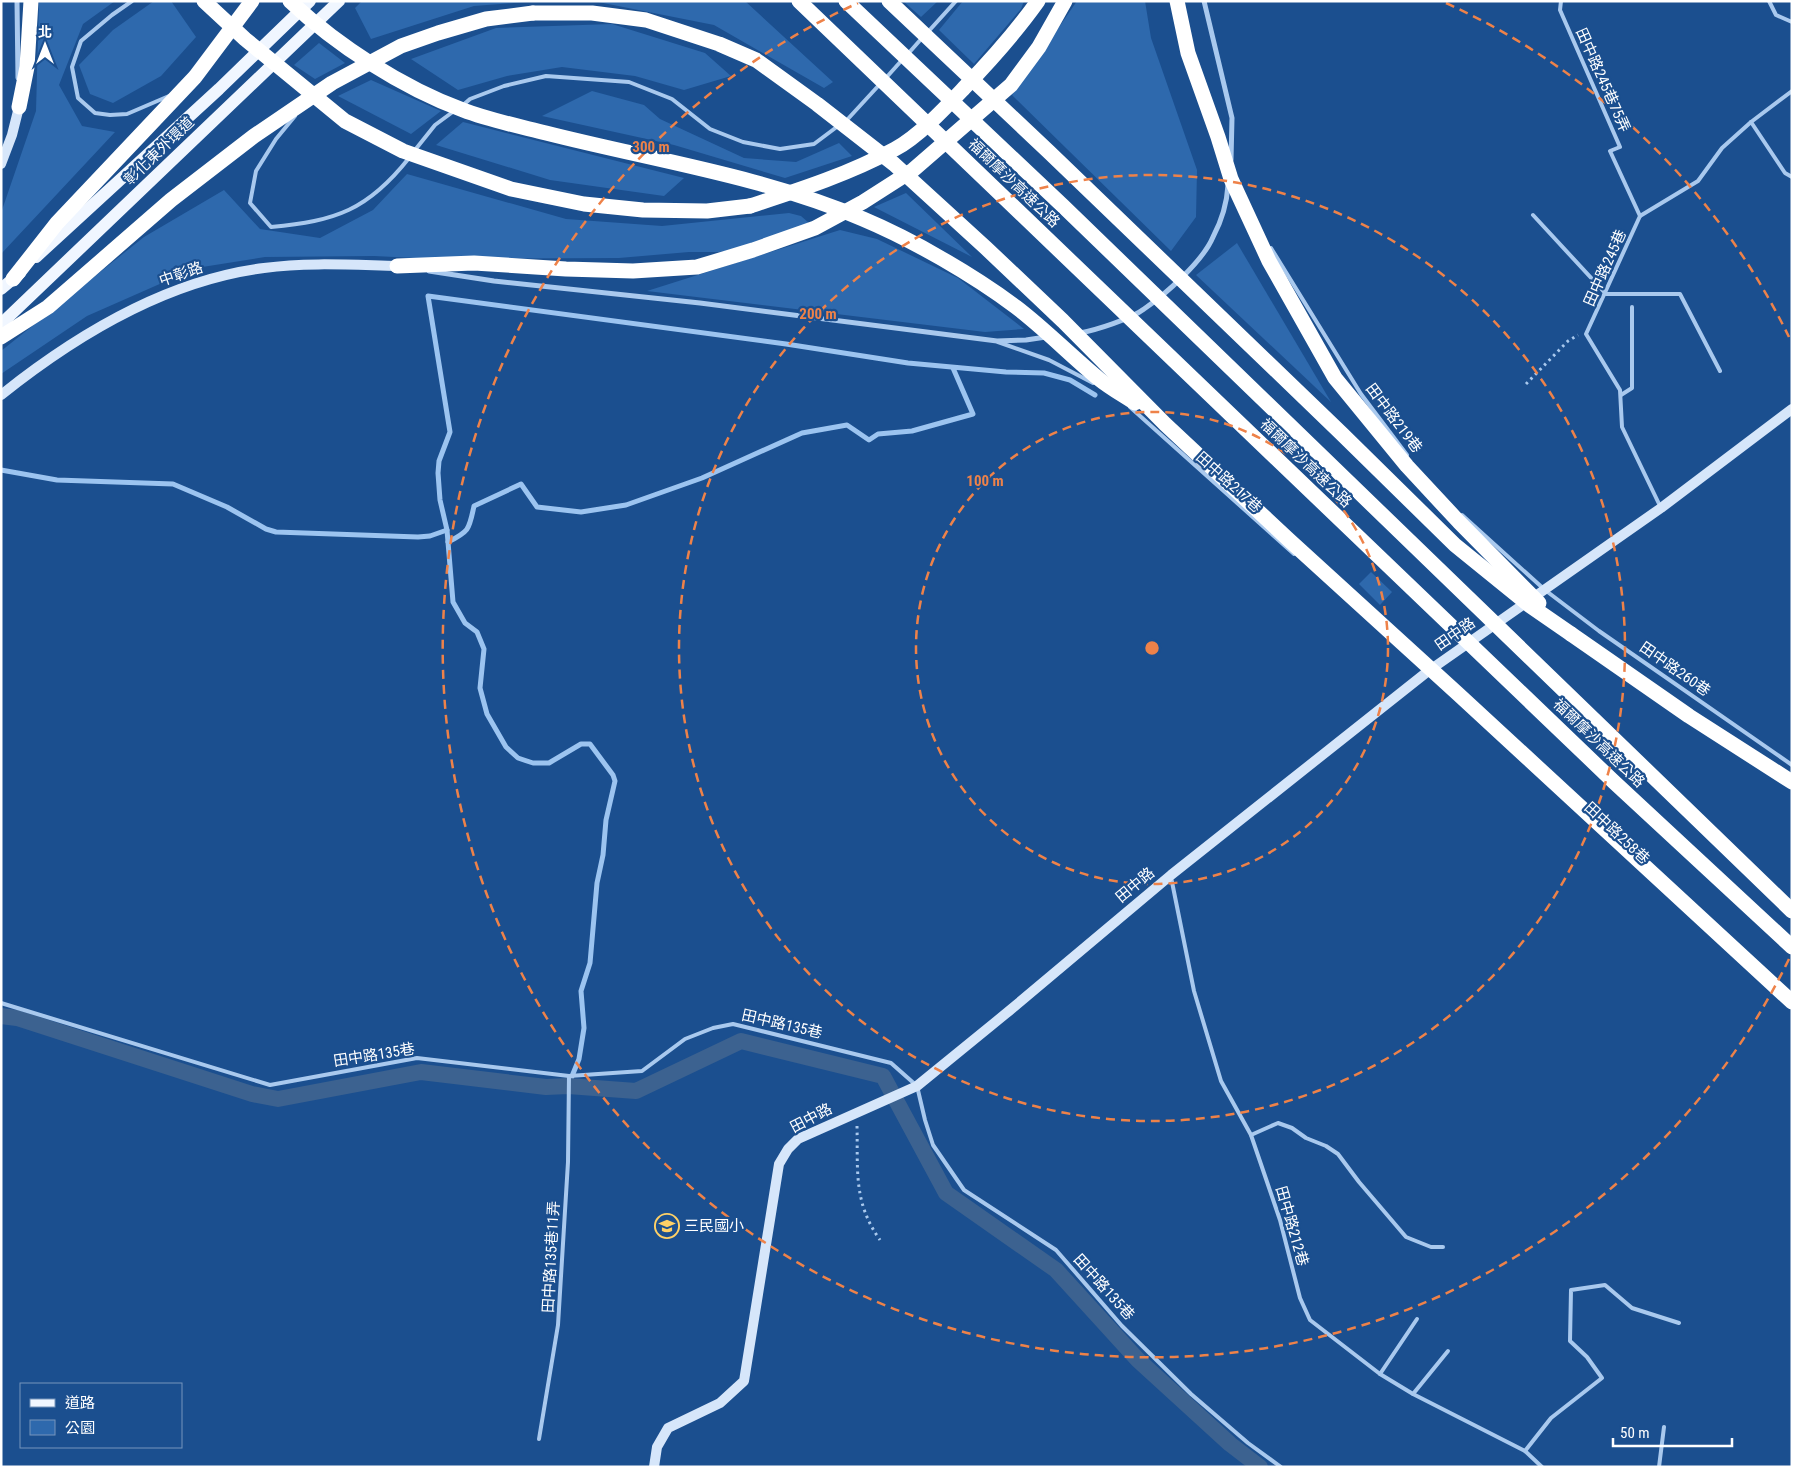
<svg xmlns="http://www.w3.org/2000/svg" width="1793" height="1468" viewBox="0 0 1793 1468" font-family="'Roboto Condensed','Noto Sans TC',sans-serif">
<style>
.green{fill:#2e69ad}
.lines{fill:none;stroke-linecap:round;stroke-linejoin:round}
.stream{stroke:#9cc4f0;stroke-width:5}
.canal{stroke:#3c6290;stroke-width:16}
.path{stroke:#a9c9ee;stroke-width:3;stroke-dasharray:2.5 4;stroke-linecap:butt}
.lane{stroke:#a9c9ee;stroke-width:4}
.street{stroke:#a9c9ee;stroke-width:5}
.secondary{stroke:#d6e6fa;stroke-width:10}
.primary{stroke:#f0f6ff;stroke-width:12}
.highway{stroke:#fff;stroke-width:15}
.highway-bridge{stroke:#fff;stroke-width:15}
.ring{fill:none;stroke:#ee8249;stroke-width:2.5;stroke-dasharray:9 6}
.labels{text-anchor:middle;stroke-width:4.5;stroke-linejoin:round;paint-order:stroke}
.street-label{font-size:15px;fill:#fff;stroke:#1b4f8f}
.poi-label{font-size:15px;fill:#fff;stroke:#1b4f8f;text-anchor:start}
.centre{fill:#ee8249;stroke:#1b4f8f;stroke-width:2.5}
.ring-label{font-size:15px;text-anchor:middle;font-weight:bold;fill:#ee8249;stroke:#1b4f8f;stroke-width:4.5;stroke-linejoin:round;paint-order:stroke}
</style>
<rect width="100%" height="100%" fill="#1b4f8f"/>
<!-- green -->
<g class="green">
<path d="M39,1H115L83,24L59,85L82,126L115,132L1,254V213L36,111Z"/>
<path d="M154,1H171L196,37L161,76L113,103L90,94L79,65L113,30Z"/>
<path d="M362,1H539L474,6L371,39L355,8Z"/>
<path d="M593,1H745L833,82L824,88L714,25Z"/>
<path d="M903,1H938L921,17Z"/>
<path d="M963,1H1024L1021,9L974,64L939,30Z"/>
<path d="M1077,1H1145L1151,38L1197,170L1196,217L1171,251L1012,95Z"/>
<path d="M612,24L705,53L731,76L684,90L635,76L562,67L507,76L458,90L411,59L496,28Z"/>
<path d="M319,43L345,63L315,79L294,65Z"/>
<path d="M371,80L441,111L411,134L338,96Z"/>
<path d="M592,91L644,105L660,119L744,158L796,162L839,143L852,156L785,178L674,145L542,116Z"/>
<path d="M463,122L684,178L664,196L550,180L436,145Z"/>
<path d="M407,174L566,219L662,226L789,213L801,216L809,223L748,247L719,252H689L619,258L436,259L374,256L265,257L196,268L87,316L1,374V351L144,237L224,190L260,229L320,238L373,210Z"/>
<path d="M906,193L972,257L874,207Z"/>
<path d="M840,230L877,239L958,278L1024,329L985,332L647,291Z"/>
<path d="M1237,243L1331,402L1196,275Z"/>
<path d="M1371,572L1392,592L1380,605L1359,584Z"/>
</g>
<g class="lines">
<!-- stream -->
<g class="stream">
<path d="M1,470L57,480L173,484L227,507L266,529L276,532L418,537L430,536L447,530"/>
<path d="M448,542C470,531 469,529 474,506L521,484L537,507L581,512L626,505L702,478L802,433L847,425L869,440L878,434L912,431L973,414L953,368"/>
<path d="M568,1086L579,1059L584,1028L581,991L590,963L597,883L603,855L606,820L615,781L613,775L590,744H581L549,763H533L518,758L506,747L487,714L480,688L484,649L477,632L465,623L453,602L447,530L440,500L438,473L439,461L450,432L428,296L786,344L908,363L1006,372L1044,373L1070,380L1095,395"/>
</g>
<!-- canal -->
<path class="canal" d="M1,1016L17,1018L252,1094L278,1099L421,1072L546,1087L568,1086L636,1091L741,1041L883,1076L946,1193L1056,1270L1138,1360L1230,1444L1260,1467"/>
<!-- path -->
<g class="path">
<path d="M1526,384L1568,341L1578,335"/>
<path d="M857,1126C858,1170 853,1202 880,1240"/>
</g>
<!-- lane -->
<g class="lane">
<path d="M132,1L112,15L81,41L72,67L78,98L95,113L110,115L127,114L169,96"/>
<path d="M1561,1L1560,10L1620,147L1610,151L1640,216"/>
<path d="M1769,1L1776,15L1792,22"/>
<path d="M927,33L956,1"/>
<path d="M907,55L922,38"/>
<path d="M885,79L902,60"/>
<path d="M462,106L470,99L504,86L546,76L629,82L672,99L710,129L743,142L780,149L814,144L838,126"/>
<path d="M295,116L276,139L256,171L250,203L271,227C336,221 368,210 409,158"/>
<path d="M846,121L880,84"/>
<path d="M1751,122L1785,173L1792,177"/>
<path d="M415,150L435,125L454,111"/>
<path d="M1533,215L1606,294H1680L1720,371"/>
<path d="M1271,248L1361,394L1407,455"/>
<path d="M998,342L1049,360L1093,383"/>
<path d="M1621,395L1632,388V307"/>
<path d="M1130,407L1294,554"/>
<path d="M1661,508L1622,427L1620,390L1586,334L1640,216L1698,181L1722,148L1751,122L1792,91"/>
<path d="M1462,515L1545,590L1599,631L1792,765"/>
<path d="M1171,877L1194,991L1221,1081L1251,1135L1280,1220L1300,1298L1310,1320L1380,1374L1413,1394L1525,1451L1542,1467"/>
<path d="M1,1003L270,1085L417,1058L569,1076L642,1071L685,1039L713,1028L733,1024L891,1063L917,1086L925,1120L933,1145L964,1190L1056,1250L1122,1326L1191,1394L1248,1443L1281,1467"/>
<path d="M1251,1135L1278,1123L1292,1128L1306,1138L1326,1146L1338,1154L1359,1182L1406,1237L1431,1247H1443"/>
<path d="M1380,1374L1417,1319"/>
<path d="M1413,1394L1448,1351"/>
<path d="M539,1439L558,1325L568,1162L569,1076"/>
<path d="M1525,1451L1551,1418L1602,1378L1587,1357L1570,1341L1571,1290L1605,1285L1632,1308L1679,1323"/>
<path d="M1659,1467L1664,1427"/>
</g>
<!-- street -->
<g class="street">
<path d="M17,1L18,78"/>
<path d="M1204,1L1232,118L1231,160"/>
<path d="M429,271L494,281L700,303L997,341L1026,340L1046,337"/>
<path d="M1080,333C1096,330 1131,319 1144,309C1166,294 1203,261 1213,237C1221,222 1227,202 1228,185"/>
</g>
<!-- secondary -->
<g class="secondary">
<path d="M1,164L12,135L19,107"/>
<path d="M1,395C76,335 168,280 264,268C308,262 353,265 397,266"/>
<path d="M654,1467L657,1447L668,1428L720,1403L744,1381L779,1164L788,1149L798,1139L917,1086L1009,1011L1171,875L1427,672L1661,508L1792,409"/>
</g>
<!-- primary -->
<g class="primary">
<path d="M36,257L219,89L310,1"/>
<path d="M1,289L20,273"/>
<path d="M1,324L339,1"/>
</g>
<!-- highway -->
<g class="highway">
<path d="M19,107L27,67L31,1"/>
<path d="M750,206C799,190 849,174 895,149C919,136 945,108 964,88C990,61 1016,32 1038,1"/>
<path d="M397,266L474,263L566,269L633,271L697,267L753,250L815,228L863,202L913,170L1011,85L1039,47L1065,1"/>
<path d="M13,279L57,223L195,77L252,1"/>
<path d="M1,337L48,307L171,200L254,136L332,83L401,46L438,33L486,19L533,13"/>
<path d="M1571,634L1689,716L1792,782"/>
</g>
<!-- highway-bridge -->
<g class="highway-bridge">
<path d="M204,1L245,39L345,121L403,151L511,189L584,204L643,210L707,211L750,206"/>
<path d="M290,1C336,45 403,88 463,110C489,120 518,126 546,133C652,160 762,176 863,219C913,240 973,275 1016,307C1045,329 1071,356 1099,379C1110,388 1123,395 1135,403"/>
<path d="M799,1L1614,782L1792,947"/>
<path d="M846,1L1063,206L1792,911"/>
<path d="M889,1L1049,152L1342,434L1455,545L1529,605L1571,634"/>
<path d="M1177,1L1188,53L1218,137L1231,179L1269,261L1335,378L1407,466L1459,522L1539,603"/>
<path d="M533,13H592L646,20L719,44L756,60L817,104L894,164L986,248L1063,321L1165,424L1289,540L1457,693L1792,1002"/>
</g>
</g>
<!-- distance rings -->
<g class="ring">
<circle cx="1152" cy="648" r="236"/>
<circle cx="1152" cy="648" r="473"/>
<path d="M1789 959A709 709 0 1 1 858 3M1446 3A709 709 0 0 1 1789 337"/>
</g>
<!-- icons -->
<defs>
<symbol id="school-ring" viewBox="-11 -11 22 22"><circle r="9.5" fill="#1b4f8f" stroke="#ffd166" stroke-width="1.5"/><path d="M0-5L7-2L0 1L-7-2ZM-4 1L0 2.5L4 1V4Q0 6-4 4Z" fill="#ffd166"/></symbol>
</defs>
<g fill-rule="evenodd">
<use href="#school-ring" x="653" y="1212" width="28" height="28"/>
</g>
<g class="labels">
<!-- street labels -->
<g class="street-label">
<text transform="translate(1603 80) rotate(66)" y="5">田中路245巷75弄</text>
<text transform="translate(159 151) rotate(-44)" y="5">彰化東外環道</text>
<text transform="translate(1014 183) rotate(44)" y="5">福爾摩沙高速公路</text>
<text transform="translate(1605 268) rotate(-66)" y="5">田中路245巷</text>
<text transform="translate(181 274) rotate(-19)" y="5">中彰路</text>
<text transform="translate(1394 418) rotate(53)" y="5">田中路219巷</text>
<text transform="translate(1306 463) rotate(44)" y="5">福爾摩沙高速公路</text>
<text transform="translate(1229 482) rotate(42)" y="5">田中路217巷</text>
<text transform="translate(1455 634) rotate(-35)" y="5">田中路</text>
<text transform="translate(1675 669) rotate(35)" y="5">田中路260巷</text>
<text transform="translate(1599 743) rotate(44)" y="5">福爾摩沙高速公路</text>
<text transform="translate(1617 833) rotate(43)" y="5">田中路258巷</text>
<text transform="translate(1135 885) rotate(-40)" y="5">田中路</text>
<text transform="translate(782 1024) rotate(13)" y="5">田中路135巷</text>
<text transform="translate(374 1055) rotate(-9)" y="5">田中路135巷</text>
<text transform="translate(811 1118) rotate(-28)" y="5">田中路</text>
<text transform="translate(1292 1226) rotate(74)" y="5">田中路212巷</text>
<text transform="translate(551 1257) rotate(-87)" y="5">田中路135巷11弄</text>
<text transform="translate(1104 1287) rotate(48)" y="5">田中路135巷</text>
</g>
<!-- poi labels -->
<g class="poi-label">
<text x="684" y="1231">三民國小</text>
</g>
</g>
<circle cx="1152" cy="648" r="8" class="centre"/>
<g class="ring-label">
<text x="651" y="152">300 m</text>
<text x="818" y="319">200 m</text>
<text x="985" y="486">100 m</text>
</g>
<!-- border -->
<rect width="1793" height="1468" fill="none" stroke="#ffffff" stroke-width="5"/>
<!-- legend -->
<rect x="20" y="1383" width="162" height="65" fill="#1b4f8f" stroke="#7695bc"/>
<rect x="30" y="1399" width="25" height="8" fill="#f0f6ff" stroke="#7695bc"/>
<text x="65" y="1408" font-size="15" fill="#ffffff">道路</text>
<rect x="30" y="1420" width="25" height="15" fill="#2e69ad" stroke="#7695bc"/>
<text x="65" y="1433" font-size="15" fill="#ffffff">公園</text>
<!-- north arrow -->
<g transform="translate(45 45)" stroke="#1b4f8f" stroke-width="4" paint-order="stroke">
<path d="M0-4L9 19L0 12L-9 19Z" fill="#ffffff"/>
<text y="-8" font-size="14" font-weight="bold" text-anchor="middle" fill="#ffffff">北</text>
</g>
<!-- scale -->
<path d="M1613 1438v8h119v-8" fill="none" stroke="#ffffff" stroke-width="2.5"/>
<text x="1620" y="1438" font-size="15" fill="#ffffff" stroke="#1b4f8f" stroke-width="4" paint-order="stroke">50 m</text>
</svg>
